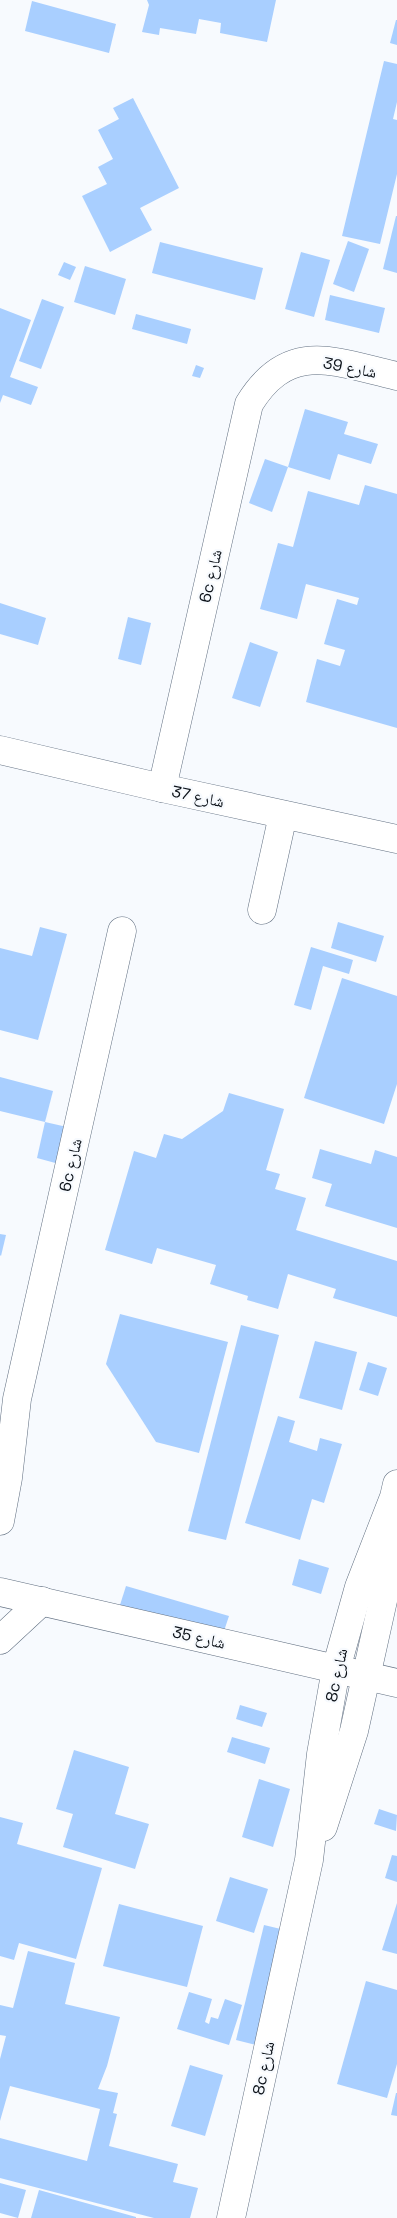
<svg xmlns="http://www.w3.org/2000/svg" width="397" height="2218" viewBox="0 0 397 2218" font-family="'Space Grotesk','Noto Naskh Arabic',sans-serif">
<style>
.building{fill:#a9cfff}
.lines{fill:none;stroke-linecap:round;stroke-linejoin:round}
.minor-casing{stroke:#627082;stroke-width:29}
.minor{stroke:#fff;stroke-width:28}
.labels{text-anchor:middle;stroke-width:4.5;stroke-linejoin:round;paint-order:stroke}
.street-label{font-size:16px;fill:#0c1219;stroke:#f7fafe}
</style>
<rect width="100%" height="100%" fill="#f7fafe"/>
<!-- building -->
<g class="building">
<path d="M147,0H276L267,42L220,33L221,23L199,19L196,34L160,28L159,35L142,32L149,5Z"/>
<path d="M32,1L116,24L109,53L25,31Z"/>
<path d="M396,20H397V45L390,43Z"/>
<path d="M384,61L397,64V102L393,119L397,120V174L380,244L342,236Z"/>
<path d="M133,98L179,188L140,208L152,230L110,252L82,196L107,184L98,167L113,159L98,130L119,119L113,108Z"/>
<path d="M396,216H397V273L383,269Z"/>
<path d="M348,241L369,249L354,292L333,284Z"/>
<path d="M160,242L263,268L255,300L152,273Z"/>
<path d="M301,252L330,260L314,317L285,309Z"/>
<path d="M64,262L76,267L70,280L58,275Z"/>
<path d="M85,266L126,279L115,315L74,302Z"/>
<path d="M330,295L385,308L379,333L325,320Z"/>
<path d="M42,299L64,307L41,369L19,361Z"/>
<path d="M0,308L31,320L10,377L38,387L31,405L3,395L0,403Z"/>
<path d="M136,314L191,329L187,344L132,329Z"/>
<path d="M196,365L204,368L200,378L192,376Z"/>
<path d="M305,409L348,422L344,434L378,444L371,464L338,454L330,480L288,467Z"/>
<path d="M265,459L288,467L272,512L249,503Z"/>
<path d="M365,485L397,494V728L306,702L317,659L340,666L345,650L324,644L337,599L357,605L359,598L306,584L297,619L260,609L278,543L293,547L308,491L359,505Z"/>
<path d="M0,603L46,618L38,645L0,634Z"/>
<path d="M128,617L151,623L141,665L118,659Z"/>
<path d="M250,642L278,652L260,707L232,698Z"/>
<path d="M338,922L384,936L376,962L331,948Z"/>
<path d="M40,927L67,934L38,1040L0,1030V948L32,956Z"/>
<path d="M311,947L353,960L349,974L323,966L311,1010L294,1005Z"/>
<path d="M342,978L397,996V1084L384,1124L304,1098Z"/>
<path d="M0,1077L53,1091L45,1122L0,1111Z"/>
<path d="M229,1093L284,1109L266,1170L280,1174L275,1189L306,1198L296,1230L397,1261V1317L333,1298L336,1289L288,1274L278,1309L247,1300L248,1296L210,1284L216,1265L157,1248L152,1264L105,1250L134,1151L156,1158L164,1134L182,1139L223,1111Z"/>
<path d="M45,1122L67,1127L59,1164L37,1158Z"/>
<path d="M320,1149L371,1164L375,1150L397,1157V1228L325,1206L332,1184L312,1178Z"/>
<path d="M0,1234L6,1235L1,1256L0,1255Z"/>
<path d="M120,1314L228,1342L199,1453L156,1442L106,1364Z"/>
<path d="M241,1325L279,1335L226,1540L188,1531Z"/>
<path d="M315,1341L357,1352L342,1410L299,1398Z"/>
<path d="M368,1362L387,1368L378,1396L359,1390Z"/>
<path d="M278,1416L295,1421L289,1442L317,1451L320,1438L342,1444L324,1503L312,1499L300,1540L245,1523Z"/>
<path d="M299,1559L329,1568L321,1594L292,1585Z"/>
<path d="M126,1586L229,1616L223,1634L120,1605Z"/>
<path d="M240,1705L267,1713L262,1727L236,1719Z"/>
<path d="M232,1737L270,1748L265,1764L227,1752Z"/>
<path d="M74,1750L129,1767L115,1814L149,1824L135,1869L63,1847L73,1814L56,1809Z"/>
<path d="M259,1779L290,1789L273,1847L242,1837Z"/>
<path d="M379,1809L397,1815L396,1831L374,1824Z"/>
<path d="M0,1817L23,1823L17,1844L102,1868L76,1959L19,1943L14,1960L0,1956Z"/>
<path d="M392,1855L397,1856V1882L385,1878Z"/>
<path d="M230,1877L268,1889L254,1933L216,1921Z"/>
<path d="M397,1903V1954L382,1950Z"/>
<path d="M119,1904L203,1926L187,1987L103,1966Z"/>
<path d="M264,1925L285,1930L256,2045L236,2040Z"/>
<path d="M28,1951L75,1963L65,2004L120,2017L107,2066L98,2089L118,2093L113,2113L117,2114L109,2146L178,2164L173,2182L198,2188L190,2218H154L0,2178V2138L87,2161L100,2109L10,2086L0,2121V2059L6,2036L0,2035V2005L13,2008Z"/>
<path d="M366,1981L397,1990V2064L387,2098L337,2084Z"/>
<path d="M189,1992L212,1999L205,2022L209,2024L211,2017L218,2019L225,1999L242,2005L229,2045L177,2029Z"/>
<path d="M190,2065L223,2075L205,2136L171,2126Z"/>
<path d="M396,2093H397V2116L391,2115Z"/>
<path d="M0,2183L26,2190L18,2218L0,2213Z"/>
<path d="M39,2190L136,2217V2218H31Z"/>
</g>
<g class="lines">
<defs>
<g id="minor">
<path d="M0,750L162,788L397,839"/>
<path d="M162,788L249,404C289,339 335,362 397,376"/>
<path d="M262,910L283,815"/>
<path d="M0,1521L8,1478L17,1399L122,931"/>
<path d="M0,1592L397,1683"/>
<path d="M0,1640L42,1601"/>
<path d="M323,1827L354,1731L384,1596L393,1521"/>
<path d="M231,2218L309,1860L321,1754L336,1669L359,1587L394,1497L397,1484"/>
</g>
</defs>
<!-- minor casing -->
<use href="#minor" class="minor-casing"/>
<!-- minor -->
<use href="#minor" class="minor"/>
</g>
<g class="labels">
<!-- street labels -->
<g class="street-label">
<text transform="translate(350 367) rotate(11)" y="6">شارع 39</text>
<text transform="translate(210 576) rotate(-77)" y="6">6c شارع</text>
<text transform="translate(198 796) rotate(12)" y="6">شارع 37</text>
<text transform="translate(70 1165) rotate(-77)" y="6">6c شارع</text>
<text transform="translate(199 1637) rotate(13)" y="6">شارع 35</text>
<text transform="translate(336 1675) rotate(-78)" y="6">8c شارع</text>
<text transform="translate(263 2068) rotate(-78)" y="6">8c شارع</text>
</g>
</g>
</svg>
